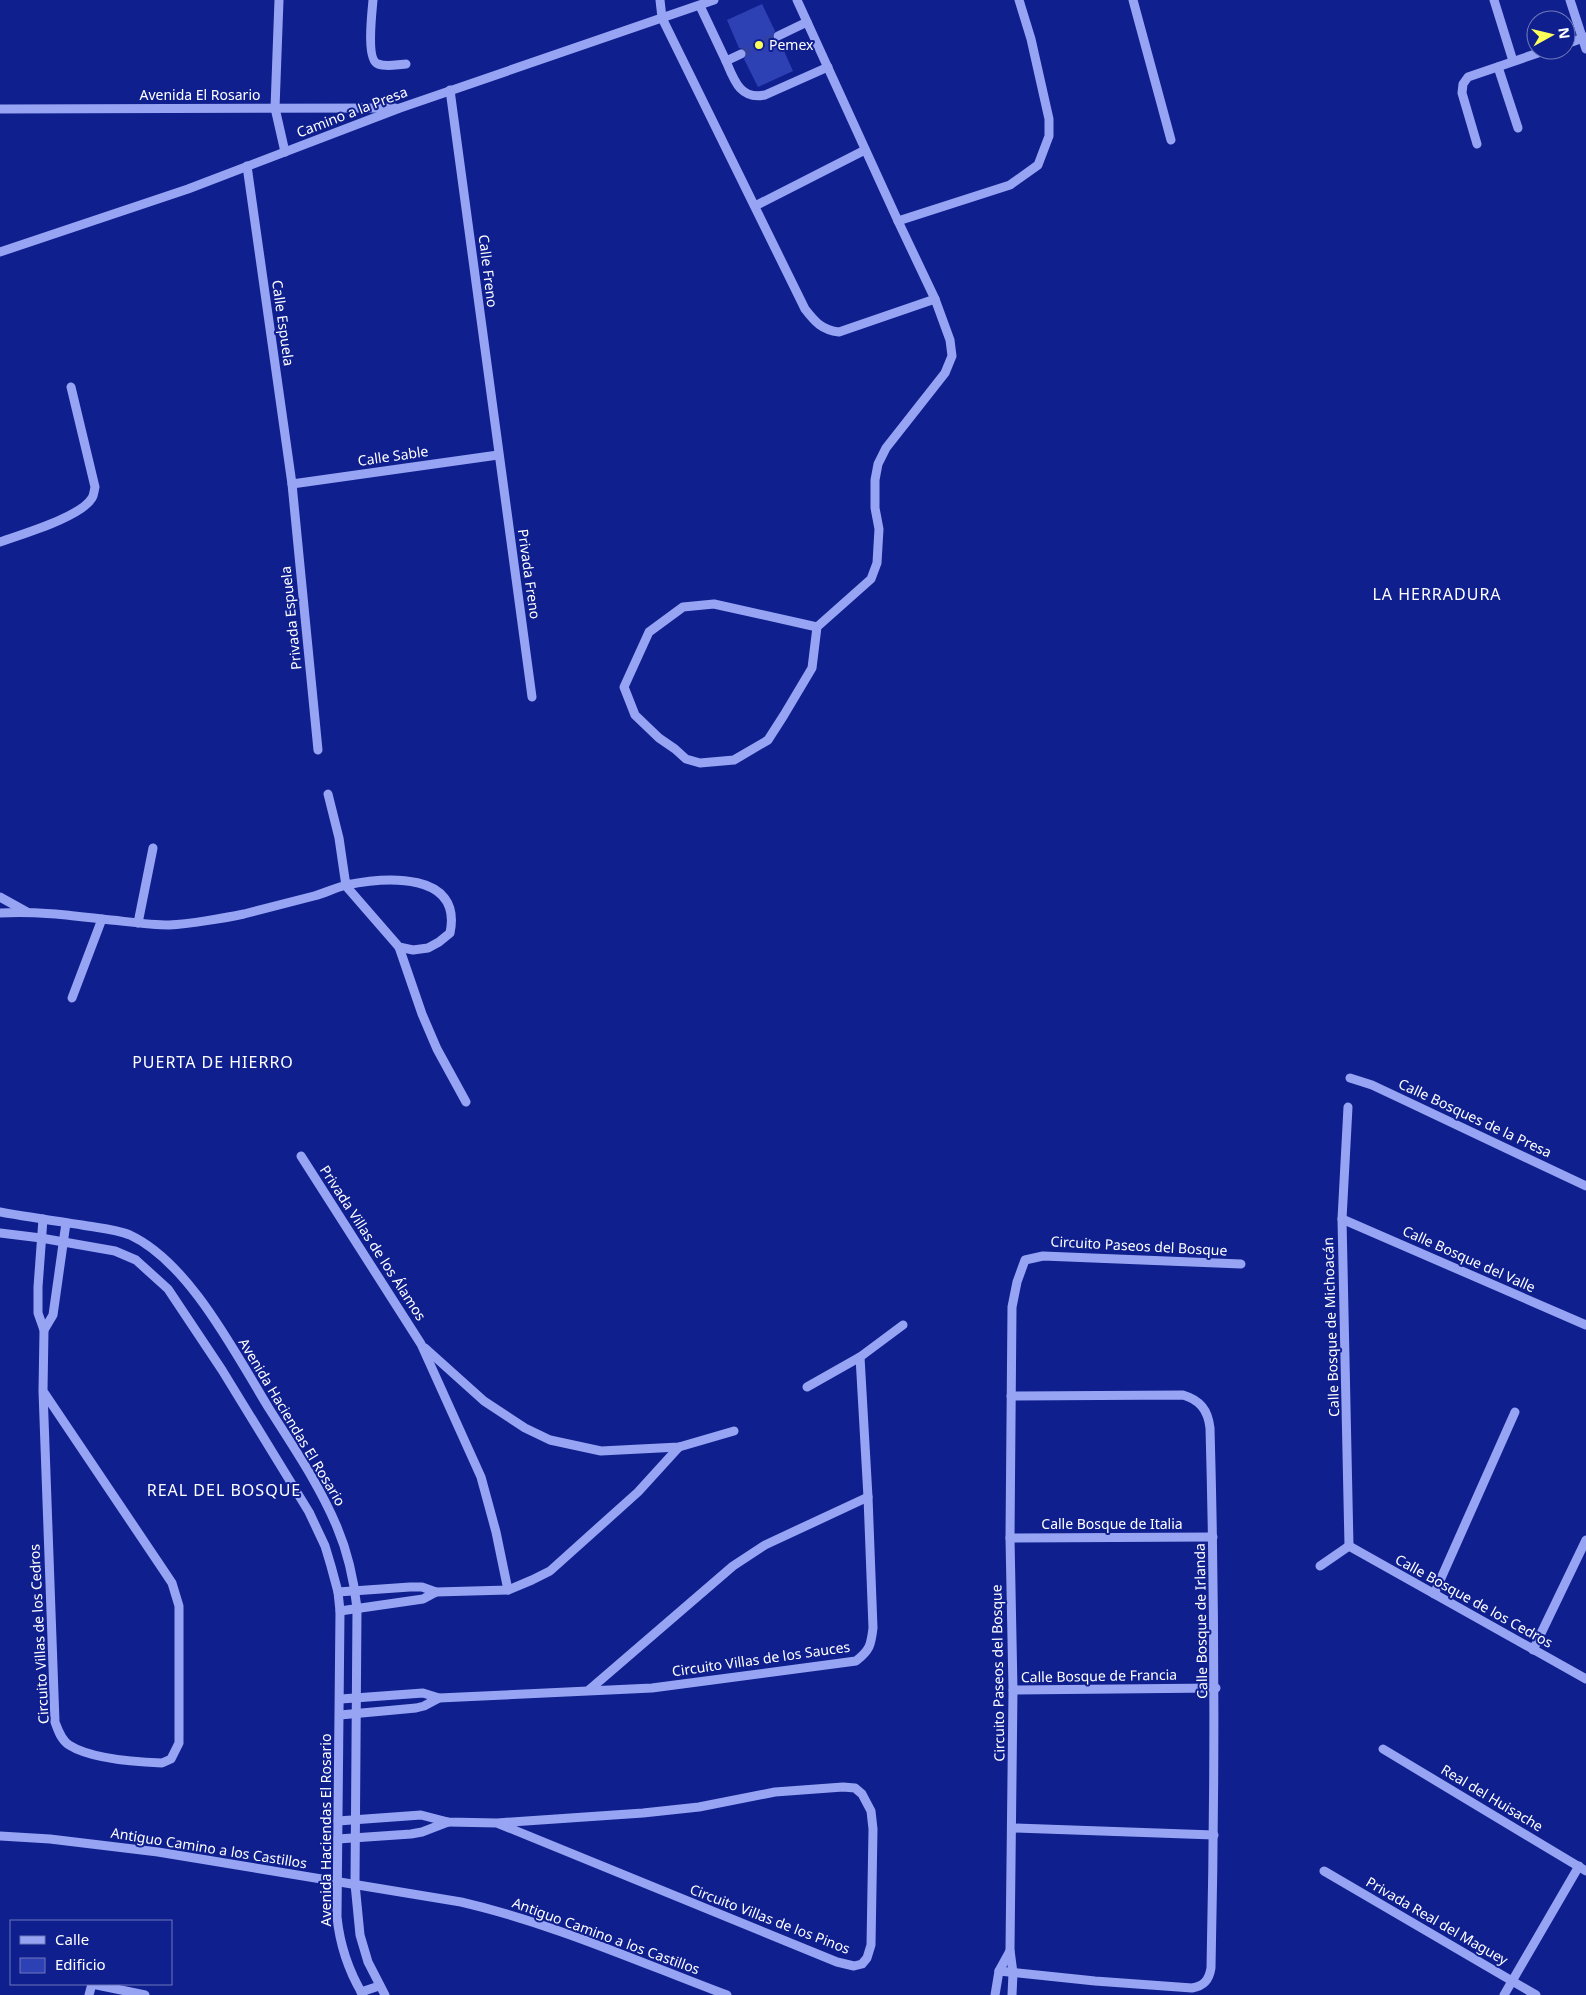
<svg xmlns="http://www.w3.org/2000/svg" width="1586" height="1995" viewBox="0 0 1586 1995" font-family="'Noto Sans',sans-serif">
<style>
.building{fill:#2e41b4}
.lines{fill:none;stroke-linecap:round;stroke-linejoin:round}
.minor-tunnel{stroke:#33419f;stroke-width:9;stroke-dasharray:9 4.5;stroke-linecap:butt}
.minor{stroke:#97a4f3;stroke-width:9}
.poi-dot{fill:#fcff59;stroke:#0f1f8e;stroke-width:2}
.labels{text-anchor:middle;stroke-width:4;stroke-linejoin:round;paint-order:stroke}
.poi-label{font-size:14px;fill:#fff;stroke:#0f1f8e;text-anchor:start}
.street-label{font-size:14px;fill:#fff;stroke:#0f1f8e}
.quarter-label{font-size:16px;letter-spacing:1px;fill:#fff;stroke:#0f1f8e}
</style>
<rect width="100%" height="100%" fill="#0f1f8e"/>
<!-- building -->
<path class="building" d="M762,4L775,31L772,38L775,41L780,42L793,71L758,87L744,59L747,52L744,49L739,48L727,20Z"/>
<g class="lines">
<!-- minor-tunnel -->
<path class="minor-tunnel" d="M741,54L778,36"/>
<!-- minor -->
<g class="minor">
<path d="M279,0L275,108L285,152"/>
<path d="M373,0C372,12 366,60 378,64C386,67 398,65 406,64"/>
<path d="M660,0L662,18L805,309C815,322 822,330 839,332L935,299"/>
<path d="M797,0L898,221L935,299L950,340L952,356L945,373L886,448L878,464L875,480V508L879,529L877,563L871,579L817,627L812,668L784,715L768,740L734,760L700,763L686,759L675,749L659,738L635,715L624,687L649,632L683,607L714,604L817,627"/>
<path d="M1133,0L1171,140"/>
<path d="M1494,0L1513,61"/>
<path d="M1570,0L1586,49"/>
<path d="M700,6L726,61L741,54"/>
<path d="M778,36L807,22"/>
<path d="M1566,44L1586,37"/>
<path d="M726,61C734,80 740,100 765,95L828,67"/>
<path d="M1498,67L1518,128"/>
<path d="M450,90L532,697"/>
<path d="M0,109L395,108"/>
<path d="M1477,144L1462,93L1463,84L1468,77L1547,50"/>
<path d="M247,166L292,484L318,750"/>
<path d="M755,206L865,150"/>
<path d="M898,221L1010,185L1038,165L1049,136V119L1031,39L1019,0"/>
<path d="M0,252L188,189L400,108L714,0"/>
<path d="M292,484L498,455"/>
<path d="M0,542C22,534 81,517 92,498C94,495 94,491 95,487L71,387"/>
<path d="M0,897L27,912"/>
<path d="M0,913C34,911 68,915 102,919C124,921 147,925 169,925C189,924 225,918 244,914C268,908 291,902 314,896C325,893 335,888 346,885C385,877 463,871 450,933L439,942L428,948L413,950L399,947L346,886L339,838L328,794"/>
<path d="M138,923L153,848"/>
<path d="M399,947L422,1014L437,1049L466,1102"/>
<path d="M72,998L102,919"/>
<path d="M1350,1078L1372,1085L1406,1101L1586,1186"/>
<path d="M1348,1107L1342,1219L1349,1546"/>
<path d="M301,1156L421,1344L481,1477L496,1532L508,1590"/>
<path d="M0,1212C27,1217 55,1221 82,1225C98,1228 115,1229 130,1235C190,1263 236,1355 270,1410C294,1448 320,1486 337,1527C348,1553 354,1581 357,1608L355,1884L360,1935L368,1962L385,1995"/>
<path d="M1342,1219L1586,1325"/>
<path d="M0,1233L41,1238L115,1251L136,1260L168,1289L222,1370L309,1512L325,1546L331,1566L338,1592L340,1611L337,1917C340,1946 348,1970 363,1995"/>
<path d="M44,1330L53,1315L66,1223"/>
<path d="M425,1348L484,1401L525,1428L550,1440L601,1451L679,1447L734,1431"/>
<path d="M807,1387L860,1357L903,1325"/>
<path d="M43,1391L164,1571L172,1583L179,1606V1743L171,1759L162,1763C135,1762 91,1759 69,1745C61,1740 58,1730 55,1722L43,1391L44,1330L38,1313V1287L43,1219"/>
<path d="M1010,1538L1213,1537"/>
<path d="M1349,1546L1586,1679"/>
<path d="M1320,1566L1349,1546"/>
<path d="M338,1592L410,1587H422L436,1592L508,1590L532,1580L550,1571L638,1492L679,1447"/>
<path d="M1434,1594L1515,1412"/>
<path d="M340,1611L423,1599L436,1592"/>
<path d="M1533,1650L1586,1540"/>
<path d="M589,1690L733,1566L765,1545L868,1497"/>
<path d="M1013,1690L1216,1688"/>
<path d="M341,1699L423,1693L439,1698L652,1688L856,1661C870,1650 871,1645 873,1628L868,1497L860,1357"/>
<path d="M340,1715L416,1708L424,1706L439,1698"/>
<path d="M1383,1749L1586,1871"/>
<path d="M338,1821L421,1815L448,1822L497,1823L643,1813L699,1807L775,1792L843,1787L855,1788L862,1794L871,1811L873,1829L871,1945L867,1958L862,1964L854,1966L837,1962L497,1823"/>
<path d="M1013,1828L1214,1835"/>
<path d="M0,1836L50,1839L158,1852L461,1902C552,1923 639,1962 727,1995"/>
<path d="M338,1839L411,1834L422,1832L448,1822"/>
<path d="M1324,1871L1536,1995"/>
<path d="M999,1971L1095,1981L1192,1988C1204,1986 1209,1980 1211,1968C1215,1788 1215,1608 1210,1428C1208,1410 1200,1400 1183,1395L1011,1396"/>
<path d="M92,1984L145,1995"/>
<path d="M361,1992L379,1986"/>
<path d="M89,1995L92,1984"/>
<path d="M995,1995L999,1971L1010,1951"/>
<path d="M1012,1995L1013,1973L1010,1950L1013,1690L1010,1538L1012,1307L1017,1282L1025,1260L1043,1256L1241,1264"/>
<path d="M1504,1995L1579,1866"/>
</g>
</g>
<!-- markers -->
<circle class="poi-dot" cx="759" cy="45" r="5"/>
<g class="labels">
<!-- poi labels -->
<g class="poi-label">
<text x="769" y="50">Pemex</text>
</g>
<!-- street labels -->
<g class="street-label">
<text x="200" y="100">Avenida El Rosario</text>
<text transform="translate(352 112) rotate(-21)" y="5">Camino a la Presa</text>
<text transform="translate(488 271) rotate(83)" y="5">Calle Freno</text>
<text transform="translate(283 323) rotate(82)" y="5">Calle Espuela</text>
<text transform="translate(393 456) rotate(-8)" y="5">Calle Sable</text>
<text transform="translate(529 574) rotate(82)" y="5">Privada Freno</text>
<text transform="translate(291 618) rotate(-96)" y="5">Privada Espuela</text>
<text transform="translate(1475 1118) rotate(25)" y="5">Calle Bosques de la Presa</text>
<text transform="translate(373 1243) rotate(57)" y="5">Privada Villas de los Álamos</text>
<text transform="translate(1139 1246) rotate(3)" y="5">Circuito Paseos del Bosque</text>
<text transform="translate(1469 1259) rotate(24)" y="5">Calle Bosque del Valle</text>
<text transform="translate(1331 1327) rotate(-92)" y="5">Calle Bosque de Michoacán</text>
<text transform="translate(292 1422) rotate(59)" y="5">Avenida Haciendas El Rosario</text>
<text x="1112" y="1529">Calle Bosque de Italia</text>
<text transform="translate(1474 1601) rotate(29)" y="5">Calle Bosque de los Cedros</text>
<text transform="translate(1201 1621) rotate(-91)" y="5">Calle Bosque de Irlanda</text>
<text transform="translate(39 1634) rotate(-93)" y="5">Circuito Villas de los Cedros</text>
<text transform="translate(761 1659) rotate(-8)" y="5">Circuito Villas de los Sauces</text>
<text transform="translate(998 1673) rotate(-91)" y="5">Circuito Paseos del Bosque</text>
<text transform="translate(1099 1676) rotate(-1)" y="5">Calle Bosque de Francia</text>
<text transform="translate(1492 1798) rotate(31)" y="5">Real del Huisache</text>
<text transform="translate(326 1830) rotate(-90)" y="5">Avenida Haciendas El Rosario</text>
<text transform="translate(209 1848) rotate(9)" y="5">Antiguo Camino a los Castillos</text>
<text transform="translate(770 1919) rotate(21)" y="5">Circuito Villas de los Pinos</text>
<text transform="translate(1437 1921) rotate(30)" y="5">Privada Real del Maguey</text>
<text transform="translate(606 1936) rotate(20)" y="5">Antiguo Camino a los Castillos</text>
</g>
<!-- quarter labels -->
<g class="quarter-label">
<text x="1437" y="600">LA HERRADURA</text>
<text x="213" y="1068">PUERTA DE HIERRO</text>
<text x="224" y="1496">REAL DEL BOSQUE</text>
</g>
</g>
<!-- legend -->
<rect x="10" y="1920" width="162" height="65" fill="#0f1f8e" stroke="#6f79bb"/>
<rect x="20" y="1936" width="25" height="8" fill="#97a4f3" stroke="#6f79bb"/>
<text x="55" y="1945" font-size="15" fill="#ffffff">Calle</text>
<rect x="20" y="1958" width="25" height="15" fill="#2e41b4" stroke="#6f79bb"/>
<text x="55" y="1970" font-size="15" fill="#ffffff">Edificio</text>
<!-- north arrow -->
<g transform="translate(1551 35) rotate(82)"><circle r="24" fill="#0f1f8e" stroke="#6f79bb"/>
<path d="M0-4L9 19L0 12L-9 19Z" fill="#fcff59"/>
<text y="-8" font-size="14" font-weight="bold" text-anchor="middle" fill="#ffffff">N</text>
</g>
</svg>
